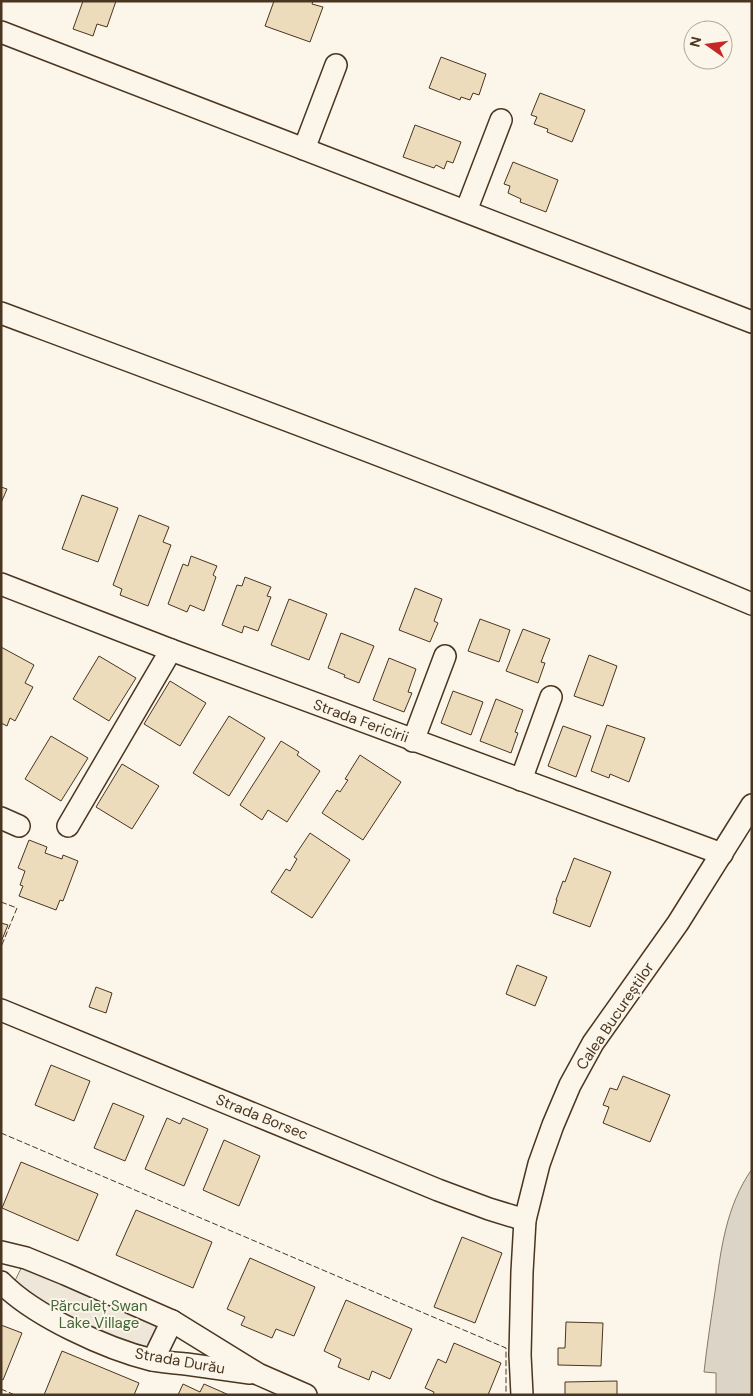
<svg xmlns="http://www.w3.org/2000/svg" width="753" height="1396" viewBox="0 0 753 1396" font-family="'DM Sans',sans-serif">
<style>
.green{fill:#ede6d9;stroke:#887966}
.water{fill:#dcd4c6;stroke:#887966}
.building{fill:#ecdcbc;stroke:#4a3520}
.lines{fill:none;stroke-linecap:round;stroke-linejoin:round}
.minor-casing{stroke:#4a3520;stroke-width:24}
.minor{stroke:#fbf6e9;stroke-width:21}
.fence{stroke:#4a3520;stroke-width:1;stroke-dasharray:6 2.5;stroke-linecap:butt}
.labels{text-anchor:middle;stroke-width:4;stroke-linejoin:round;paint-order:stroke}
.street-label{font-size:15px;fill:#4a3520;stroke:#fbf6e9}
.park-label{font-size:15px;fill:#436837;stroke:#fbf6e9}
</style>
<rect width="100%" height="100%" fill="#fbf6e9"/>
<!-- green -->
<path class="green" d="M26,1258L172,1321L153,1360L10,1291Z"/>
<!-- water -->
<path class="water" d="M752,1169V1395H716V1373L704,1372C707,1345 711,1319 715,1292C721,1249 726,1206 752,1169Z"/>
<!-- building -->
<g class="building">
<path d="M83,1H116L107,27L97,24L93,36L73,29Z"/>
<path d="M274,1H313L312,4L323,7L310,42L265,26Z"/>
<path d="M441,57L486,74L479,95L473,93L470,100L461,97L460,100L429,88Z"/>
<path d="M540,93L585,110L572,142L547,132L548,129L534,124L537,117L531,115Z"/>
<path d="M415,125L461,142L453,163L447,161L444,169L436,165L434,168L403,157Z"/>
<path d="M513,162L558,180L546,212L520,202L521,199L508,193L510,186L504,184Z"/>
<path d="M1,487L7,489L1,503Z"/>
<path d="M82,495L118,508L98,562L62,549Z"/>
<path d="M139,515L169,527L163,542L171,545L148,606L120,595L122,589L113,585Z"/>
<path d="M191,556L217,566L213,575L216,577L204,611L190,605L187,612L168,604L183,564L188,566Z"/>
<path d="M245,577L271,587L267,596L271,597L258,631L244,626L242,633L222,625L237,585L242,586Z"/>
<path d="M415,588L442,599L434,621L438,623L430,642L399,630Z"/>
<path d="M289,599L327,614L309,660L271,645Z"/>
<path d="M480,619L510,630L499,662L468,651Z"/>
<path d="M523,629L550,639L541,662L545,663L538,683L506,671Z"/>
<path d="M341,633L374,646L359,683L344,677L345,675L328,668Z"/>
<path d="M1,647L34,665L25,683L33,687L15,721L10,718L7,726L1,723Z"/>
<path d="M589,655L617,666L603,706L574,696Z"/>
<path d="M99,656L136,678L109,721L73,699Z"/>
<path d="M389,658L416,669L408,692L412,693L404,712L373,700Z"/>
<path d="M170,681L206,703L180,746L144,724Z"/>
<path d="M453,691L483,702L471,735L441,723Z"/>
<path d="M496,699L523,710L515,732L518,733L511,753L480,741Z"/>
<path d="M229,716L265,738L229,796L193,773Z"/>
<path d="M607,725L645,738L629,782L610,774L609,778L591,771Z"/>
<path d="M563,726L591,736L576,777L548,766Z"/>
<path d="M51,736L88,758L61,801L25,779Z"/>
<path d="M281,741L299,752L297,755L320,771L287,822L268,810L262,820L240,805Z"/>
<path d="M360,755L401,782L363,840L322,813L337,790L340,792L348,780L345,779Z"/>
<path d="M122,764L159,786L132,829L96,807Z"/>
<path d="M310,833L350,860L312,918L271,892L286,869L290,871L297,859L294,857Z"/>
<path d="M29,840L47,847L45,853L62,859L63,855L78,861L63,901L60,900L56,910L19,896L23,886L20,885L25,871L18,868Z"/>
<path d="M574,858L611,872L590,927L553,913L557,900H556L563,881L565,882Z"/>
<path d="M1,923L8,925L1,942Z"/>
<path d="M517,965L547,977L535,1006L506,994Z"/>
<path d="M96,987L112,993L106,1013L89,1007Z"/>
<path d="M51,1065L90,1081L74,1121L35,1105Z"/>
<path d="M623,1076L670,1095L650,1142L603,1123L609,1107L603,1105L610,1088L617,1090Z"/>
<path d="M113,1103L144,1116L125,1161L94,1148Z"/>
<path d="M167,1118L180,1124L183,1118L208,1129L184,1186L145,1169Z"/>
<path d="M224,1140L260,1156L239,1206L203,1190Z"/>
<path d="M21,1162L98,1194L78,1241L2,1208Z"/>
<path d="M136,1210L212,1242L193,1288L116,1255Z"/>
<path d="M462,1237L502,1253L475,1323L434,1307Z"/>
<path d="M250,1258L315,1287L294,1336L276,1329L272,1338L241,1325L245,1317L227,1309Z"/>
<path d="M346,1300L412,1329L390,1379L372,1371L369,1380L338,1367L341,1359L324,1351Z"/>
<path d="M566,1322L603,1323L601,1366L558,1365V1348H565Z"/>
<path d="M1,1325L22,1333L3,1380L1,1379Z"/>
<path d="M454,1343L501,1363L488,1395H433L434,1392L425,1388L438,1359L446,1363Z"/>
<path d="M62,1351L139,1383L134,1395H44Z"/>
<path d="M617,1381V1395H565V1382Z"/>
<path d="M183,1384L200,1392L204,1384L229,1395H178Z"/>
</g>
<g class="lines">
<defs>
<g id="minor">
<path d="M1,32L752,322"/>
<path d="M304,149L336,65"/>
<path d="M466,211L501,120"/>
<path d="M1,313C253,407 504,500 752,604"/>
<path d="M1,584L171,650L722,854"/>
<path d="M413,741L445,656"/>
<path d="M521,780L551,697"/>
<path d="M1,818L19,826"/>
<path d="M68,826L171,650"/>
<path d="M1,1010L438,1190L489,1209L525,1220"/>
<path d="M1,1252L26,1258L65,1274L172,1321L258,1374L306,1395"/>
<path d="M1,1282C34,1316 107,1349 152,1360C163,1362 175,1363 186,1364C208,1367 229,1370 250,1373"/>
<path d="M153,1360L172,1321"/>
<path d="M522,1395L520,1355L522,1272L525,1220L539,1164L553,1125L570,1085L593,1043L678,923L752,805"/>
</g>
</defs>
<!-- minor casing -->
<use href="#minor" class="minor-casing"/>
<!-- minor -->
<use href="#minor" class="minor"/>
<!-- fence -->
<g class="fence">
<path d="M1,902L17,908L1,947"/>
<path d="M1,1133L506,1348V1395"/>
<path d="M1,1389L15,1395"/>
</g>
</g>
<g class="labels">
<!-- street labels -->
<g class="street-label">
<text transform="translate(361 721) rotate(20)" y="5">Strada Fericirii</text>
<text transform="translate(615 1016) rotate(-56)" y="5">Calea Bucureștilor</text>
<text transform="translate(262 1117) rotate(22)" y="5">Strada Borsec</text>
<text transform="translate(180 1361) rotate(10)" y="5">Strada Durău</text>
</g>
<!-- park labels -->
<g class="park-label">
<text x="99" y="1311">Părculeț Swan<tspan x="99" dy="17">Lake Village</tspan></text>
</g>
</g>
<!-- border -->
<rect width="753" height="1396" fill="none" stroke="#4a3520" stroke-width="5"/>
<!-- north arrow -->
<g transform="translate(708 45) rotate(284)"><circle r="24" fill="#fbf6e9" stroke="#b4a999"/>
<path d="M0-4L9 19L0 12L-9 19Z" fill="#c62828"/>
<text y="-8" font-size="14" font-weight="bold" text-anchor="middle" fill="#4a3520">N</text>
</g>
</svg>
